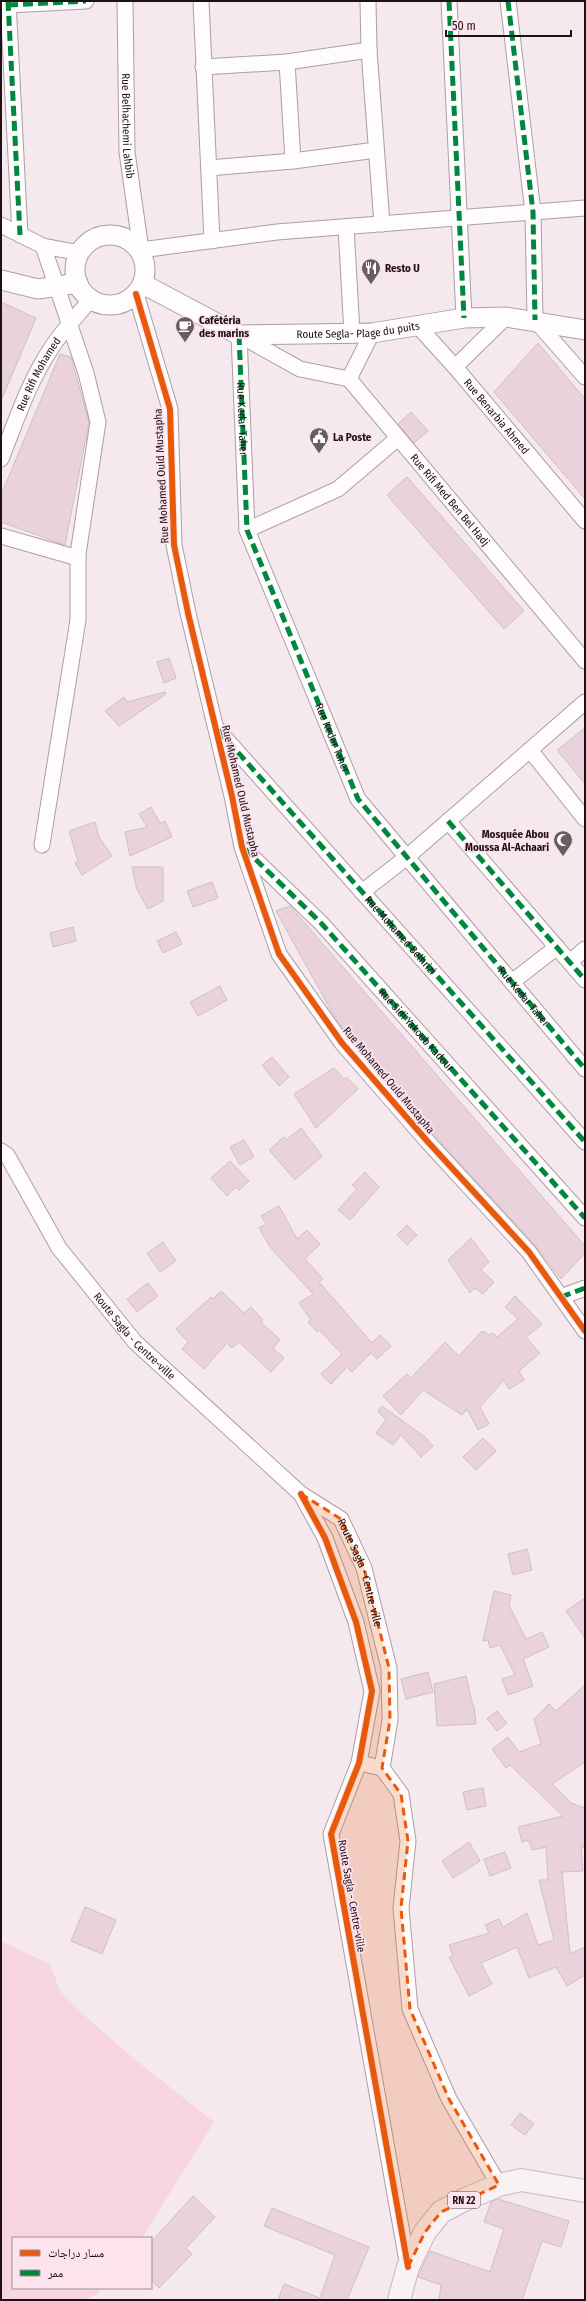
<svg xmlns="http://www.w3.org/2000/svg" width="586" height="2301" viewBox="0 0 586 2301" font-family="'Fira Sans Condensed','Noto Naskh Arabic',sans-serif">
<style>
.green{fill:#f7d5e2}
.building{fill:#e9d2dc;stroke:#cdc0c6}
.lines{fill:none;stroke-linecap:round;stroke-linejoin:round}
.minor-casing{stroke:#ab9fa4;stroke-width:17}
.tertiary-casing{stroke:#ab9fa4;stroke-width:21}
.primary-casing{stroke:#c6b8bd;stroke-width:24}
.minor{stroke:#fefcfc;stroke-width:15}
.tertiary{stroke:#fefcfc;stroke-width:19}
.primary{stroke:#f8f2f5;stroke-width:22}
.quiet{stroke:#00873e;stroke-width:5;stroke-dasharray:10 5;stroke-linecap:butt}
.cycleway-casing{stroke:#fce3ed;stroke-width:8}
.cycleway{stroke:#e8590c;stroke-width:6}
.marked{fill:#e8590c;fill-opacity:0.2;stroke:#e8590c;stroke-width:3;stroke-dasharray:8 5;stroke-linejoin:round}
.labels{text-anchor:middle;stroke-width:3.5;stroke-linejoin:round;paint-order:stroke}
.shield{fill:#fce3ed;stroke:#614f56;stroke-width:1}
.shield-label{font-size:10px;font-weight:bold;fill:#1e1016}
.street-label{font-size:11px;fill:#1e1016;stroke:#fce3ed}
.poi-label{font-size:11px;font-weight:bold;fill:#1e1016;stroke:#fce3ed;text-anchor:start}
</style>
<rect width="100%" height="100%" fill="#f6e9ee"/>
<!-- green -->
<path class="green" d="M1,1941L50,1964L60,1991L85,2016L133,2058L214,2122L142,2238H13V2288H102L97,2294L85,2300H1Z"/>
<!-- building -->
<g class="building">
<path d="M1,302L36,318L1,401Z"/>
<path d="M538,343L585,399V499L494,392Z"/>
<path d="M60,354L71,357L89,422L65,545L1,522V495Z"/>
<path d="M411,412L428,431L414,443L398,424Z"/>
<path d="M407,477L524,611L504,629L387,495Z"/>
<path d="M169,658L176,678L164,683L157,662Z"/>
<path d="M165,692L166,694L119,726L105,711L124,697L127,702Z"/>
<path d="M585,728V784L557,750Z"/>
<path d="M151,807L160,823L165,821L172,837L130,856L125,832L147,827L139,814Z"/>
<path d="M95,822L99,837L112,856L82,875L75,863L78,861L69,831Z"/>
<path d="M132,867H163V901L148,909L137,890Z"/>
<path d="M212,882L218,898L193,907L187,891Z"/>
<path d="M290,906L585,1246V1253L561,1279L536,1246L447,1149L349,1037L333,1014L276,911Z"/>
<path d="M73,927L76,941L53,947L50,933Z"/>
<path d="M176,932L182,944L163,953L157,941Z"/>
<path d="M220,986L227,1000L198,1016L190,1002Z"/>
<path d="M272,1057L289,1077L279,1086L262,1065Z"/>
<path d="M334,1068L344,1079L346,1077L358,1089L316,1128L294,1094Z"/>
<path d="M301,1128L322,1156L295,1180L269,1150L284,1137L286,1140Z"/>
<path d="M244,1140L254,1157L240,1165L230,1147Z"/>
<path d="M230,1161L249,1181L239,1190L236,1187L227,1196L211,1178Z"/>
<path d="M365,1172L379,1187L350,1220L338,1210L357,1189L352,1185Z"/>
<path d="M279,1206L297,1239L307,1230L320,1244L305,1259L323,1279L319,1282L372,1343L380,1335L391,1346L377,1359L371,1353L352,1372L347,1367L331,1384L321,1374L342,1354L319,1330L317,1332L308,1322L311,1320L299,1303L313,1294L270,1247L259,1228L266,1224L261,1216Z"/>
<path d="M407,1225L417,1235L407,1245L397,1235Z"/>
<path d="M471,1238L489,1262L481,1270L494,1282L483,1294L475,1288L470,1293L448,1260Z"/>
<path d="M163,1242L176,1261L160,1272L147,1253Z"/>
<path d="M148,1283L158,1296L137,1312L127,1299Z"/>
<path d="M221,1291L244,1313L251,1307L263,1320L261,1322L280,1340L273,1348L284,1358L271,1372L239,1342L232,1348L227,1343L204,1369L182,1349L188,1342L176,1329L211,1297L213,1299Z"/>
<path d="M515,1296L542,1324L526,1337L540,1353L519,1371L524,1380L509,1389L504,1380L480,1407L489,1424L478,1430L467,1409L462,1415L423,1390L401,1415L383,1396L407,1374L411,1378L445,1342L459,1356L482,1331L490,1335L492,1333L497,1337L518,1319L505,1307Z"/>
<path d="M382,1406L425,1437L433,1446L421,1457L401,1435L393,1445L376,1433L386,1420L378,1411Z"/>
<path d="M483,1438L496,1451L476,1470L463,1457Z"/>
<path d="M527,1549L532,1570L513,1575L508,1554Z"/>
<path d="M494,1591L511,1595L509,1605L526,1639L542,1632L549,1647L523,1659L533,1686L508,1695L502,1679L515,1675L500,1645L490,1648L488,1640L483,1641Z"/>
<path d="M585,1598V1638L566,1611Z"/>
<path d="M428,1672L433,1692L406,1699L401,1679Z"/>
<path d="M466,1676L473,1706H474L476,1724L437,1726L434,1684Z"/>
<path d="M585,1685V1762L552,1784L571,1803L585,1808V1848L581,1846L583,1871L562,1872L570,1954L585,1947V1975L567,1986L556,1967L529,1978L517,1947L481,1963L492,1984L469,1996L449,1957L453,1956L449,1945L489,1933L485,1925L499,1919L503,1927L527,1913L538,1945L554,1940L539,1880H548L546,1847L532,1850L529,1840L522,1842L518,1827L563,1816L510,1765L506,1768L492,1749L508,1737L519,1752L541,1744L534,1719L549,1704L556,1711Z"/>
<path d="M497,1711L507,1723L497,1731L487,1719Z"/>
<path d="M483,1788L486,1806L467,1810L463,1792Z"/>
<path d="M469,1842L480,1861L453,1878L442,1861Z"/>
<path d="M505,1852L511,1868L490,1876L484,1859Z"/>
<path d="M85,1907L116,1920L102,1954L71,1941Z"/>
<path d="M520,2113L534,2124L525,2135L511,2125Z"/>
<path d="M193,2196L215,2217L186,2248L192,2254L159,2288L151,2280V2242Z"/>
<path d="M498,2199L569,2221L561,2247L542,2241L522,2300H439L441,2285L418,2277L430,2251L490,2272L504,2229L484,2222L491,2202Z"/>
<path d="M272,2208L369,2247L347,2300H278L284,2284L320,2298L335,2255L264,2226Z"/>
</g>
<g class="lines">
<defs>
<g id="minor">
<path d="M8,1L20,235"/>
<path id="s1" d="M125,1L127,152L141,250L277,232L585,208"/>
<path d="M201,1L212,241"/>
<path d="M368,1L369,50L382,224"/>
<path d="M449,1L464,318"/>
<path d="M508,1L533,212L535,320L585,377"/>
<path d="M8,5L86,1"/>
<path d="M287,62L293,161"/>
<path d="M203,67L287,62L369,50"/>
<path d="M209,168L293,161L376,150"/>
<path d="M1,225L43,246L80,253"/>
<path d="M346,227L352,333"/>
<path d="M136,294L170,409L174,545L188,613L232,796L242,847L279,954L342,1043L428,1142L529,1252L585,1331"/>
<path id="s2" d="M506,317L455,367L585,521"/>
<path d="M417,325L455,367"/>
<path id="s3" d="M372,333L349,379L585,661"/>
<path id="s4" d="M239,335L247,530L358,799L585,1069"/>
<path d="M239,335L300,369L349,379"/>
<path id="s5" d="M1,459C16,421 29,381 52,347C63,330 78,315 91,299"/>
<path d="M247,530L338,489L398,438"/>
<path d="M1,536L78,558"/>
<path id="s6" d="M217,729L585,1142"/>
<path d="M530,750L585,819"/>
<path d="M448,821L585,980"/>
<path d="M42,845L78,620V554L98,422L86,373L43,246"/>
<path id="s7" d="M244,849L321,923L585,1218"/>
<path d="M362,892L407,857L585,702"/>
<path d="M570,962L585,949"/>
<path d="M512,982L557,947"/>
<path id="s8" d="M1,1151L7,1155L59,1248L135,1342L301,1494L341,1519L364,1568L389,1668L390,1720L382,1768"/>
<path d="M561,1297L585,1288"/>
<path d="M301,1494L325,1538L356,1622L372,1691L359,1763L331,1834L408,2267"/>
<path d="M359,1763L382,1768L401,1794L408,1841L401,1908L410,2009L449,2099L499,2185"/>
</g>
<g id="tertiary">
<circle cx="110" cy="270" r="35"/>
<path d="M1,280L38,289L78,283"/>
<path id="s9" d="M143,284L239,335L372,333L464,318L506,317L585,330"/>
</g>
<path id="primary" d="M399,2300L408,2267L425,2232L441,2212L466,2199L499,2185L521,2180L585,2191"/>
</defs>
<!-- minor casing -->
<use href="#minor" class="minor-casing"/>
<!-- tertiary casing -->
<use href="#tertiary" class="tertiary-casing"/>
<!-- primary casing -->
<use href="#primary" class="primary-casing"/>
<!-- minor -->
<use href="#minor" class="minor"/>
<!-- tertiary -->
<use href="#tertiary" class="tertiary"/>
<!-- primary -->
<use href="#primary" class="primary"/>
<!-- quiet -->
<g class="quiet">
<path d="M8,1L20,235"/>
<path d="M449,1L464,318"/>
<path d="M508,1L533,212L535,320"/>
<path d="M8,5L86,1"/>
<path d="M239,335L247,530L358,799L585,1069"/>
<path d="M218,730L585,1142"/>
<path d="M448,821L585,980"/>
<path d="M245,849L321,923L585,1218"/>
<path d="M561,1297L585,1288"/>
</g>
<defs>
<g id="cycleway">
<path d="M136,294L170,409L174,545L188,613L232,796L242,847L279,954L342,1043L428,1142L529,1252L585,1331"/>
<path d="M301,1494L325,1538L356,1622L372,1691L359,1763L331,1834L408,2267"/>
</g>
</defs>
<!-- cycleway casing -->
<use href="#cycleway" class="cycleway-casing"/>
<!-- cycleway -->
<use href="#cycleway" class="cycleway"/>
</g>
<!-- marked area -->
<path class="marked" d="M301,1494L341,1519L364,1568L389,1668L390,1720L382,1768L401,1794L408,1841L401,1908L410,2009L449,2099L499,2185L441,2212L425,2232L408,2267L331,1834L359,1763L372,1691L356,1622L325,1538Z"/>
<!-- icons -->
<defs>
<symbol id="restaurant-pin" viewBox="-11 -11 22 30"><path d="M0 17L-7.5 6A9.5 9.5 0 1 1 7.5 6Z" fill="#6a5c62" stroke="#fce3ed"/><path d="M-5-6h1v4h1v-4h1v4h1v-4h1v5L-1.5 .5V6h-2V.5L-5-1ZM5-6V6H3V1.5H1.5Q1.5-4 5-6Z" fill="#fff"/></symbol>
<symbol id="cafe-pin" viewBox="-11 -11 22 30"><path d="M0 17L-7.5 6A9.5 9.5 0 1 1 7.5 6Z" fill="#6a5c62" stroke="#fce3ed"/><path d="M-5.5-4.5H6V0H3Q3 3.5 0 3.5H-2.5Q-5.5 3.5-5.5 0ZM3-3.2v2h1.7v-2ZM-6 4.5H4V6H-6Z" fill="#fff"/></symbol>
<symbol id="civic-pin" viewBox="-11 -11 22 30"><path d="M0 17L-7.5 6A9.5 9.5 0 1 1 7.5 6Z" fill="#6a5c62" stroke="#fce3ed"/><path d="M-.6-6.5H3V-4.5H.6V-3L4-1V1h2V6H-6V1h2V-1L-.6-3ZM-1.2 2.5V6h2.4V2.5Z" fill="#fff"/></symbol>
<symbol id="mosque-pin" viewBox="-11 -11 22 30"><path d="M0 17L-7.5 6A9.5 9.5 0 1 1 7.5 6Z" fill="#6a5c62" stroke="#fce3ed"/><path d="M3.5-4.9A6 6 0 1 0 3.5 4.9A5 5 0 1 1 3.5-4.9Z" fill="#fff"/></symbol>
</defs>
<g fill-rule="evenodd">
<use href="#restaurant-pin" x="360" y="257" width="22" height="30"/>
<use href="#cafe-pin" x="174" y="315" width="22" height="30"/>
<use href="#civic-pin" x="308" y="426" width="22" height="30"/>
<use href="#mosque-pin" x="552" y="829" width="22" height="30"/>
</g>
<g class="labels">
<!-- shield labels -->
<rect class="shield" x="448" y="2192" width="32" height="16" rx="3"/>
<g class="shield-label">
<text x="464" y="2204">RN 22</text>
</g>
<!-- street labels -->
<g class="street-label">
<text dy="4" stroke="none"><textPath href="#s1" startOffset="125">Rue Belhachemi Lahbib</textPath></text>
<text dy="4" stroke="none"><textPath href="#s9" startOffset="228">Route Segla- Plage du puits</textPath></text>
<text dy="4" stroke="none"><textPath href="#s5" startOffset="93">Rue Rifi Mohamed</textPath></text>
<text dy="4" stroke="none"><textPath href="#s2" startOffset="136">Rue Benarbia Ahmed</textPath></text>
<text dy="4" stroke="none"><textPath href="#s4" startOffset="84">Rue Kedar Taher</textPath></text>
<text transform="translate(161 476) rotate(-93)" y="4">Rue Mohamed Ould Mustapha</text>
<text dy="4" stroke="none"><textPath href="#s3" startOffset="209">Rue Rifi Med Ben Bel Hadj</textPath></text>
<text dy="4" stroke="none"><textPath href="#s4" startOffset="420">Rue Kedar Taher</textPath></text>
<text transform="translate(241 791) rotate(77)" y="4">Rue Mohamed Ould Mustapha</text>
<text dy="4" stroke="none"><textPath href="#s6" startOffset="276">Rue Mohamed Belhrizi</textPath></text>
<text dy="4" stroke="none"><textPath href="#s4" startOffset="744">Rue Kedar Taher</textPath></text>
<text dy="4" stroke="none"><textPath href="#s7" startOffset="250">Rue Sidi Yakoub Kadour</textPath></text>
<text transform="translate(389 1080) rotate(50)" y="4">Rue Mohamed Ould Mustapha</text>
<text dy="4" stroke="none"><textPath href="#s8" startOffset="230">Route Sagla - Centre-ville</textPath></text>
<text dy="4" stroke="none"><textPath href="#s8" startOffset="564">Route Sagla - Centre-ville</textPath></text>
<text transform="translate(352 1896) rotate(80)" y="4">Route Sagla - Centre-ville</text>
</g>
<!-- poi labels -->
<g class="poi-label">
<text x="385" y="272">Resto U</text>
<text x="199" y="324">Cafétéria<tspan x="199" dy="13">des marins</tspan></text>
<text x="333" y="441">La Poste</text>
<text x="549" y="838" text-anchor="end">Mosquée Abou<tspan x="549" dy="13">Moussa Al-Achaari</tspan></text>
</g>
</g>
<!-- border -->
<rect width="586" height="2301" fill="none" stroke="#1e1016" stroke-width="4"/>
<!-- legend -->
<rect x="12" y="2237" width="140" height="52" fill="#fce3ed" stroke="#a38f97"/>
<rect x="20" y="2250" width="20" height="6" fill="#e8590c" stroke="#a38f97"/>
<text x="48" y="2257" font-size="12" fill="#1e1016">مسار دراجات</text>
<rect x="20" y="2270" width="20" height="6" fill="#00873e" stroke="#a38f97"/>
<text x="48" y="2277" font-size="12" fill="#1e1016">ممر</text>
<!-- scale -->
<path d="M446 30v6h125v-6" fill="none" stroke="#1e1016" stroke-width="2"/>
<text x="452" y="30" font-size="12" fill="#1e1016" stroke="#fce3ed" stroke-width="3" paint-order="stroke">50 m</text>
</svg>
